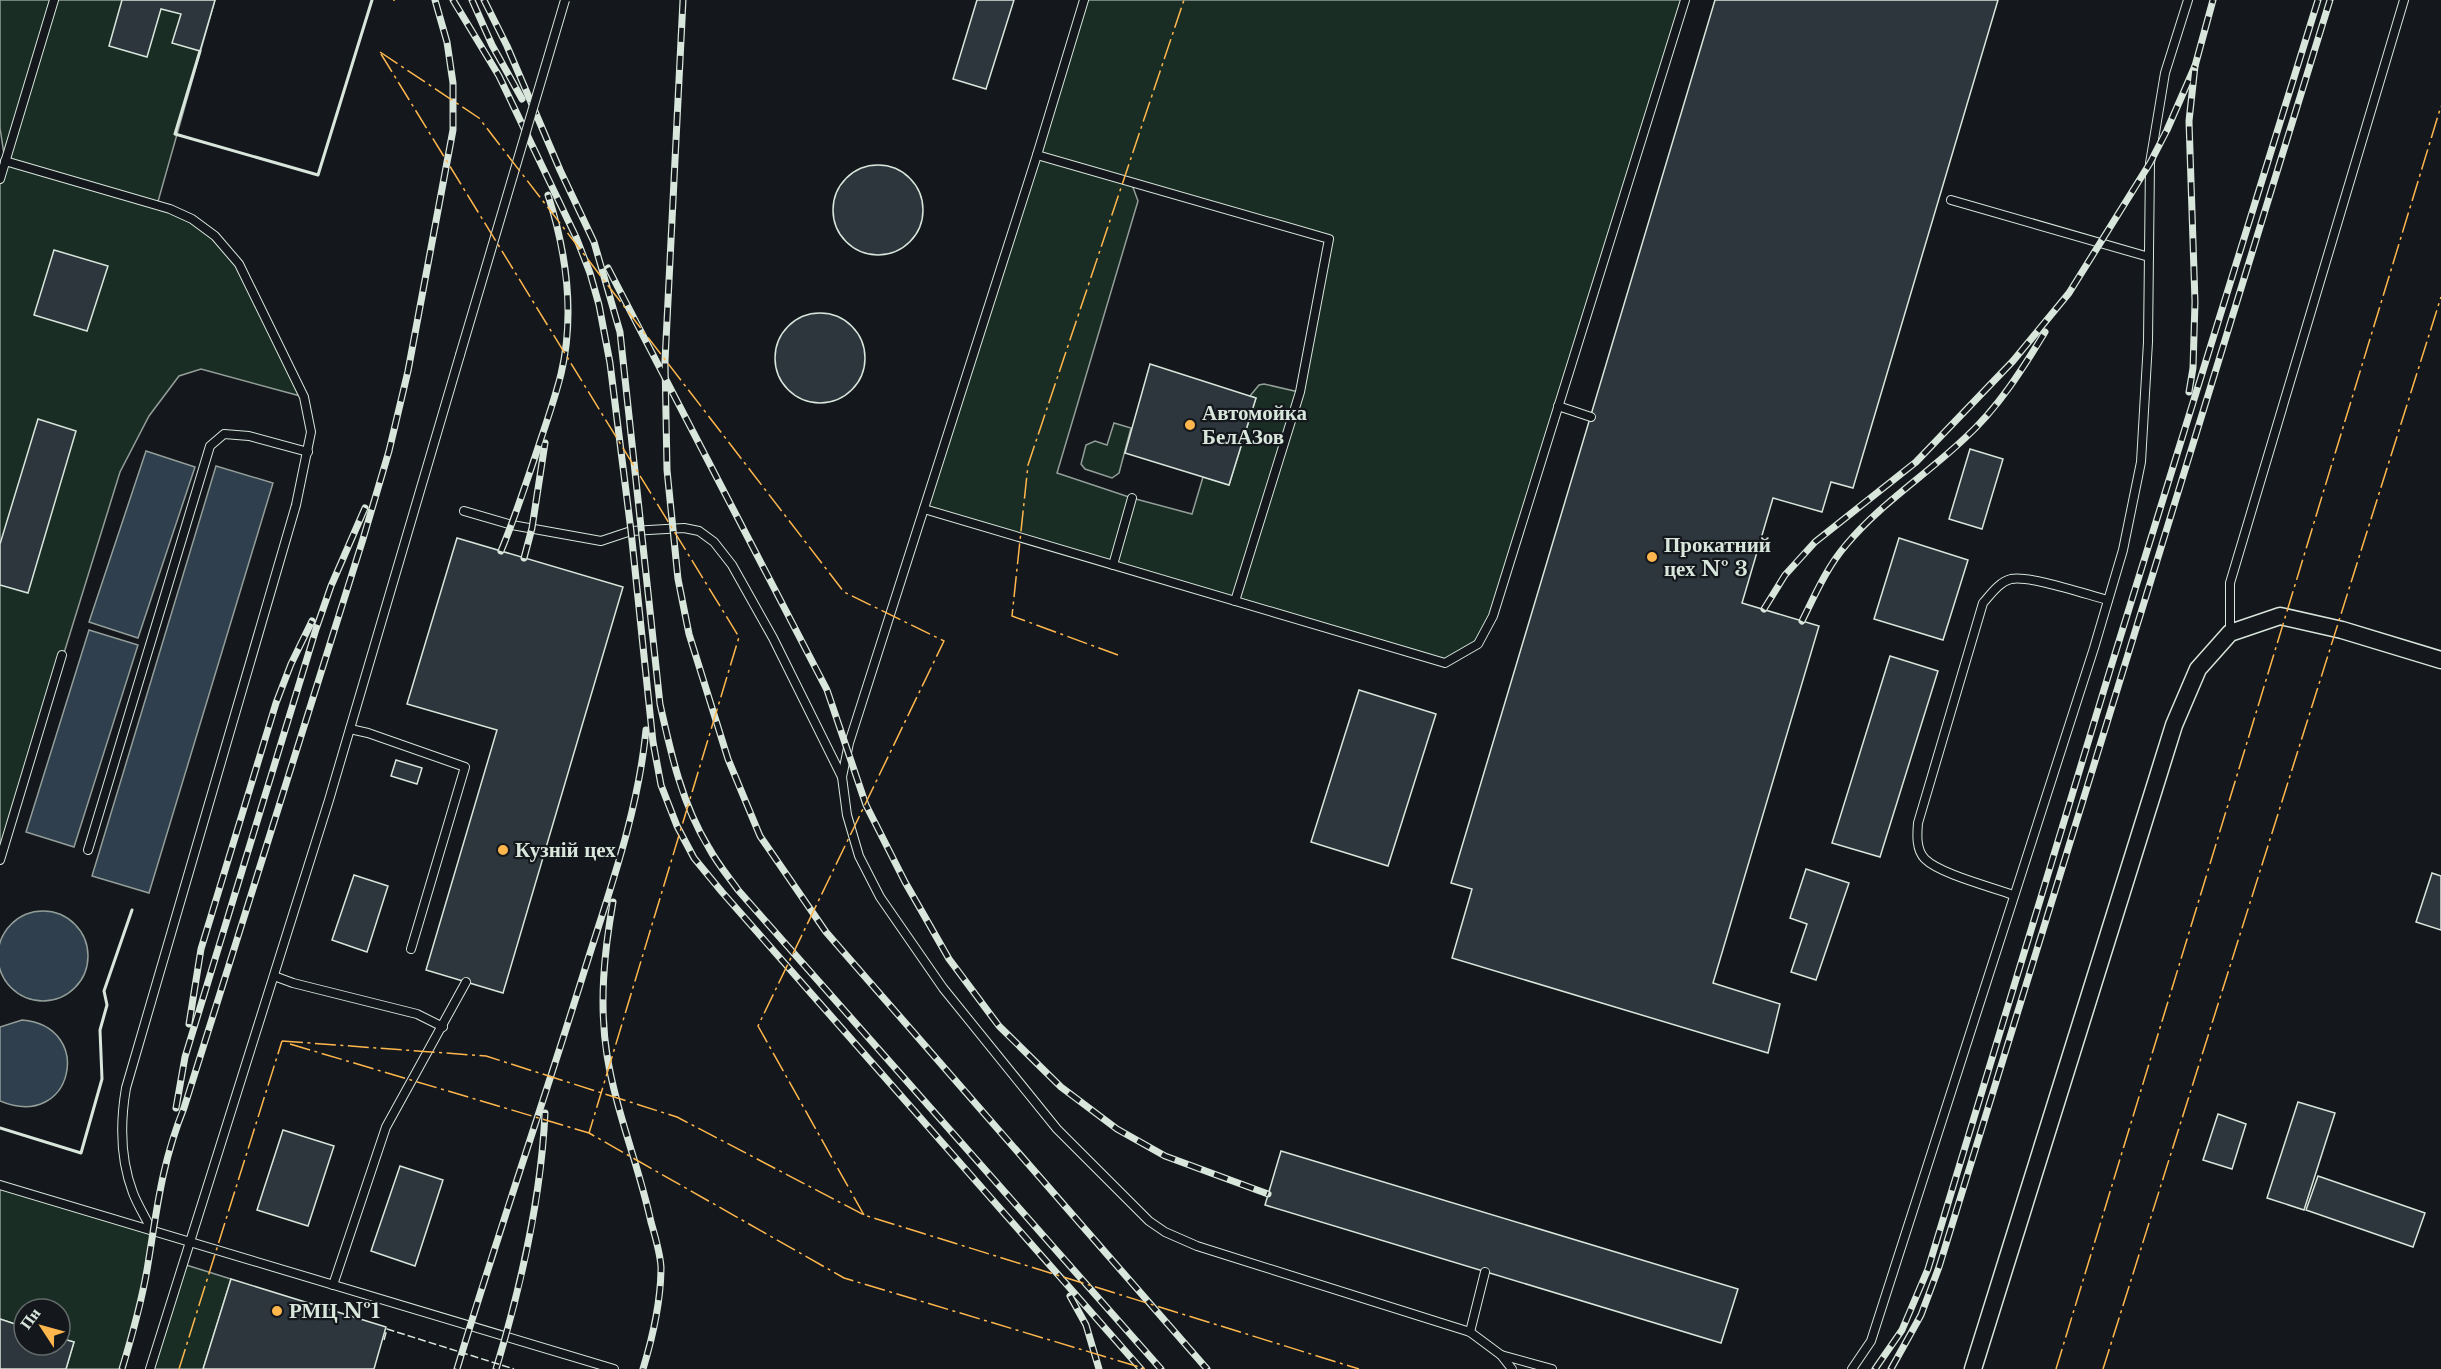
<svg xmlns="http://www.w3.org/2000/svg" width="2441" height="1369" viewBox="0 0 2441 1369" font-family="'Libre Baskerville',serif">
<style>
.green{fill:#1a2d24;stroke:#939e99;stroke-width:1.5;fill-rule:evenodd}
.water{fill:#2f3f4d;stroke:#939e99;stroke-width:1.5}
.building{fill:#2c363c;stroke:#d8e6dc;stroke-width:1.5}
.lines{fill:none;stroke-linecap:round;stroke-linejoin:round}
.service-casing{stroke:#d8e6dc;stroke-width:10}
.minor-casing{stroke:#d8e6dc;stroke-width:19}
.service{stroke:#14181c;stroke-width:8}
.minor{stroke:#14181c;stroke-width:16}
.rail-casing{stroke:#d8e6dc;stroke-width:7}
.rail{stroke:#14181c;stroke-width:4.5;stroke-dasharray:14;stroke-linecap:butt}
.service-bridge-casing{stroke:#d8e6dc;stroke-width:10;stroke-linecap:butt}
.service-bridge{stroke:#14181c;stroke-width:8}
.fence{stroke:#d8e6dc;stroke-width:1.5;stroke-dasharray:8 3;stroke-linecap:butt}
.wall{stroke:#d8e6dc;stroke-width:3}
.power{stroke:#ffb74d;stroke-width:1.5;stroke-dasharray:21 4.5 3 4.5;stroke-linecap:butt}
.poi-dot{fill:#ffb74d;stroke:#14181c;stroke-width:2}
.labels{text-anchor:middle;stroke-width:4.5;stroke-linejoin:round;paint-order:stroke}
.poi-label{font-size:21px;font-weight:bold;fill:#d8e6dc;stroke:#14181c;text-anchor:start}
</style>
<rect width="100%" height="100%" fill="#14181c"/>
<!-- green -->
<g class="green">
<path d="M0,0H215L157,205L192,219L239,264L304,397L201,369L179,376L149,416L120,472L0,860V179L5,161L0,128Z"/>
<path d="M1084,0H1683L1494,616L1478,644L1445,663L924,509ZM1131,182L1329,239L1299,392L1264,384L1259,385L1250,396L1256,398L1229,485L1203,477L1192,514L1132,498L1057,473L1138,201Z"/>
<path d="M1114,423L1131,428L1119,473L1112,478L1085,469L1081,464L1086,445L1095,441L1107,445Z"/>
<path d="M0,1185L152,1231C146,1278 136,1323 122,1369H66L74,1342L60,1338V1309H24V1327L0,1319Z"/>
<path d="M183,1264L231,1279L203,1369H150Z"/>
</g>
<!-- water -->
<g class="water">
<path d="M146,451L195,467L138,638L89,622Z"/>
<path d="M216,466L273,483L149,893L92,876Z"/>
<path d="M89,630L138,645L74,847L26,832Z"/>
<circle cx="43" cy="956" r="45"/>
<path d="M22,1020C96,1026 73,1132 0,1101V1027Z"/>
</g>
<!-- building -->
<g class="building">
<path d="M122,0H215L200,51L172,43L181,14L161,9L147,57L109,46Z"/>
<path d="M977,0H1014L986,89L953,79Z"/>
<path d="M1715,0H1998L1853,488L1831,482L1822,512L1773,498L1742,603L1819,626L1713,983L1780,1004L1768,1053L1452,958L1472,889L1451,883Z"/>
<circle cx="878" cy="210" r="45"/>
<path d="M54,250L108,266L87,331L34,315Z"/>
<circle cx="820" cy="358" r="45"/>
<path d="M1150,364L1256,398L1229,485L1125,453Z"/>
<path d="M38,419L76,431L28,593L0,585V544Z"/>
<path d="M1970,449L2003,459L1982,529L1949,519Z"/>
<path d="M457,538L623,587L503,993L426,970L497,730L407,704Z"/>
<path d="M1899,538L1968,560L1943,640L1874,619Z"/>
<path d="M1890,656L1938,671L1880,857L1832,843Z"/>
<path d="M1359,690L1436,714L1388,866L1311,842Z"/>
<path d="M396,760L422,768L417,784L391,776Z"/>
<path d="M1806,869L1849,883L1816,980L1791,972L1807,924L1790,918Z"/>
<path d="M2432,873L2441,876V930L2416,922Z"/>
<path d="M354,875L388,886L367,952L332,940Z"/>
<path d="M2298,1102L2335,1113L2304,1210L2267,1198Z"/>
<path d="M2218,1114L2246,1124L2232,1169L2203,1160Z"/>
<path d="M283,1130L334,1146L308,1226L257,1210Z"/>
<path d="M1281,1151L1738,1289L1721,1343L1265,1205Z"/>
<path d="M400,1166L443,1180L415,1266L371,1251Z"/>
<path d="M2318,1176L2425,1213L2413,1247L2306,1210Z"/>
<path d="M231,1279L386,1327L374,1369H203Z"/>
<path d="M0,1319L24,1327V1345H60V1338L74,1342L66,1369H0Z"/>
</g>
<g class="lines">
<defs>
<g id="service">
<path d="M1084,0L1037,155L849,743L842,777L847,815L859,856L880,897L943,988L1057,1129L1149,1221L1165,1232L1197,1246L1470,1332L1501,1355L1512,1369"/>
<path d="M1037,155L1329,239L1300,392L1235,601"/>
<path d="M5,161L170,209L192,219L215,236L239,264L304,397L311,432L296,505L126,1088C120,1123 120,1159 133,1193C138,1206 146,1218 152,1231"/>
<path d="M0,179L54,0"/>
<path d="M1951,200L2149,257"/>
<path d="M1558,406L1591,417"/>
<path d="M924,509L1445,663L1478,644L1493,616L1685,0"/>
<path d="M464,511L512,525L601,541L631,531L684,528L699,531L714,542L732,565L773,638L842,777"/>
<path d="M1113,565L1132,498"/>
<path d="M2230,633V583L2404,0"/>
<path d="M350,729L368,733L465,767L411,949"/>
<path d="M88,850L210,446L224,434L249,436L308,452"/>
<path d="M0,860L62,655"/>
<path d="M2013,895C1992,887 1940,874 1925,859C1916,850 1917,835 1918,823L1983,603C1991,594 1999,582 2011,579C2030,575 2088,595 2108,600"/>
<path d="M274,976L293,983L417,1014L443,1027"/>
<path d="M0,1185L614,1369"/>
<path d="M333,1285L386,1127L466,982"/>
<path d="M1470,1332L1485,1272"/>
<path d="M1501,1355L1552,1369"/>
<path d="M150,1369L329,800L460,355"/>
<path d="M1852,1369L1871,1341L2094,648L2123,550L2141,462L2148,342L2150,163L2165,73L2188,0"/>
</g>
<path id="minor" d="M1973,1369L2174,725L2198,669L2230,633L2280,616L2342,630L2441,660"/>
</defs>
<!-- service casing -->
<use href="#service" class="service-casing"/>
<!-- minor casing -->
<use href="#minor" class="minor-casing"/>
<!-- service -->
<use href="#service" class="service"/>
<!-- minor -->
<use href="#minor" class="minor"/>
<defs>
<g id="rail">
<path d="M453,0L499,76L576,237L590,273L599,305L610,363L631,531L653,742L661,785L677,826L694,858L722,892L1141,1369"/>
<path d="M472,0L492,45L522,99"/>
<path d="M484,0L507,46L560,170L594,242L620,332L660,704C671,754 682,804 709,848C717,863 728,876 738,890L1161,1369"/>
<path d="M683,0L665,361L667,470L678,579L689,634L728,759L760,836L826,932L1207,1369"/>
<path d="M608,268L827,690L866,805L905,882L949,959L999,1026L1061,1087L1117,1129L1165,1156L1268,1194"/>
<path d="M2189,392L2193,368L2195,302L2189,121L2195,66L2213,0"/>
<path d="M501,551C514,520 524,489 535,457C544,429 554,402 561,374C575,315 566,251 548,195"/>
<path d="M524,558L532,528L545,443"/>
<path d="M1764,609L1785,575L1815,542L1916,462L2013,361L2069,293L2150,163L2167,130L2195,66"/>
<path d="M1802,621C1815,595 1827,567 1846,545C1880,504 1926,475 1965,438C1998,408 2022,370 2045,332"/>
<path d="M613,902C604,953 599,1004 607,1055C616,1112 639,1166 651,1222C655,1236 660,1252 661,1267C661,1301 653,1336 643,1369"/>
<path d="M189,1024L201,949L276,703L291,664L312,621"/>
<path d="M176,1108L185,1057L316,629L331,586L365,508"/>
<path d="M1070,1296L1086,1325L1099,1369"/>
<path d="M122,1369C132,1336 141,1304 147,1270C157,1210 161,1165 184,1108L363,539L389,451L408,371L453,130V83L447,42L435,0"/>
<path d="M457,1369C497,1236 543,1104 584,972C609,892 638,813 646,730"/>
<path d="M496,1369C521,1286 541,1200 545,1113"/>
<path d="M1875,1369L1902,1330L1928,1269L2110,670L2318,0"/>
<path d="M1891,1369L1921,1315L1939,1267L2330,0"/>
</g>
</defs>
<!-- rail casing -->
<use href="#rail" class="rail-casing"/>
<!-- rail -->
<use href="#rail" class="rail"/>
<defs>
<path id="service-bridge" d="M460,355L565,0"/>
</defs>
<!-- service-bridge casing -->
<use href="#service-bridge" class="service-bridge-casing"/>
<!-- service-bridge -->
<use href="#service-bridge" class="service-bridge"/>
<!-- fence -->
<path class="fence" d="M384,1340L387,1329L514,1369"/>
<!-- wall -->
<g class="wall">
<path d="M200,51L175,134L318,175L372,0"/>
<path d="M0,1128L81,1153L102,1079L100,1030L107,1005L104,991L132,910"/>
</g>
<!-- power -->
<g class="power">
<path d="M394,1V0"/>
<path d="M380,52L479,118L844,592L944,641L758,1026L864,1215"/>
<path d="M381,54L739,637L589,1133"/>
<path d="M1118,655L1012,616L1028,465L1184,0"/>
<path d="M282,1041L486,1056L677,1117L864,1215L1359,1369"/>
<path d="M290,1044L589,1133L844,1278L1146,1369"/>
<path d="M179,1369L282,1041"/>
<path d="M2056,1369L2441,106"/>
<path d="M2103,1369L2441,297"/>
</g>
</g>
<!-- markers -->
<g class="poi-dot">
<circle cx="1190" cy="425" r="6"/>
<circle cx="1652" cy="557" r="6"/>
<circle cx="503" cy="850" r="6"/>
<circle cx="277" cy="1311" r="6"/>
</g>
<g class="labels">
<!-- poi labels -->
<g class="poi-label">
<text x="1202" y="420">Автомойка<tspan x="1202" dy="24">БелАЗов</tspan></text>
<text x="1664" y="552">Прокатний<tspan x="1664" dy="24">цех № 3</tspan></text>
<text x="515" y="857">Кузній цех</text>
<text x="289" y="1318">РМЦ №1</text>
</g>
</g>
<!-- north arrow -->
<g transform="translate(42 1327) rotate(306)"><circle r="28" fill="#14181c" stroke="#626a69" stroke-width="1.5"/>
<path d="M0-4.5L10 22L0 15L-10 22Z" fill="#ffb74d"/>
<text y="-9" font-size="16" font-weight="bold" text-anchor="middle" fill="#d8e6dc">Пн</text>
</g>
</svg>
